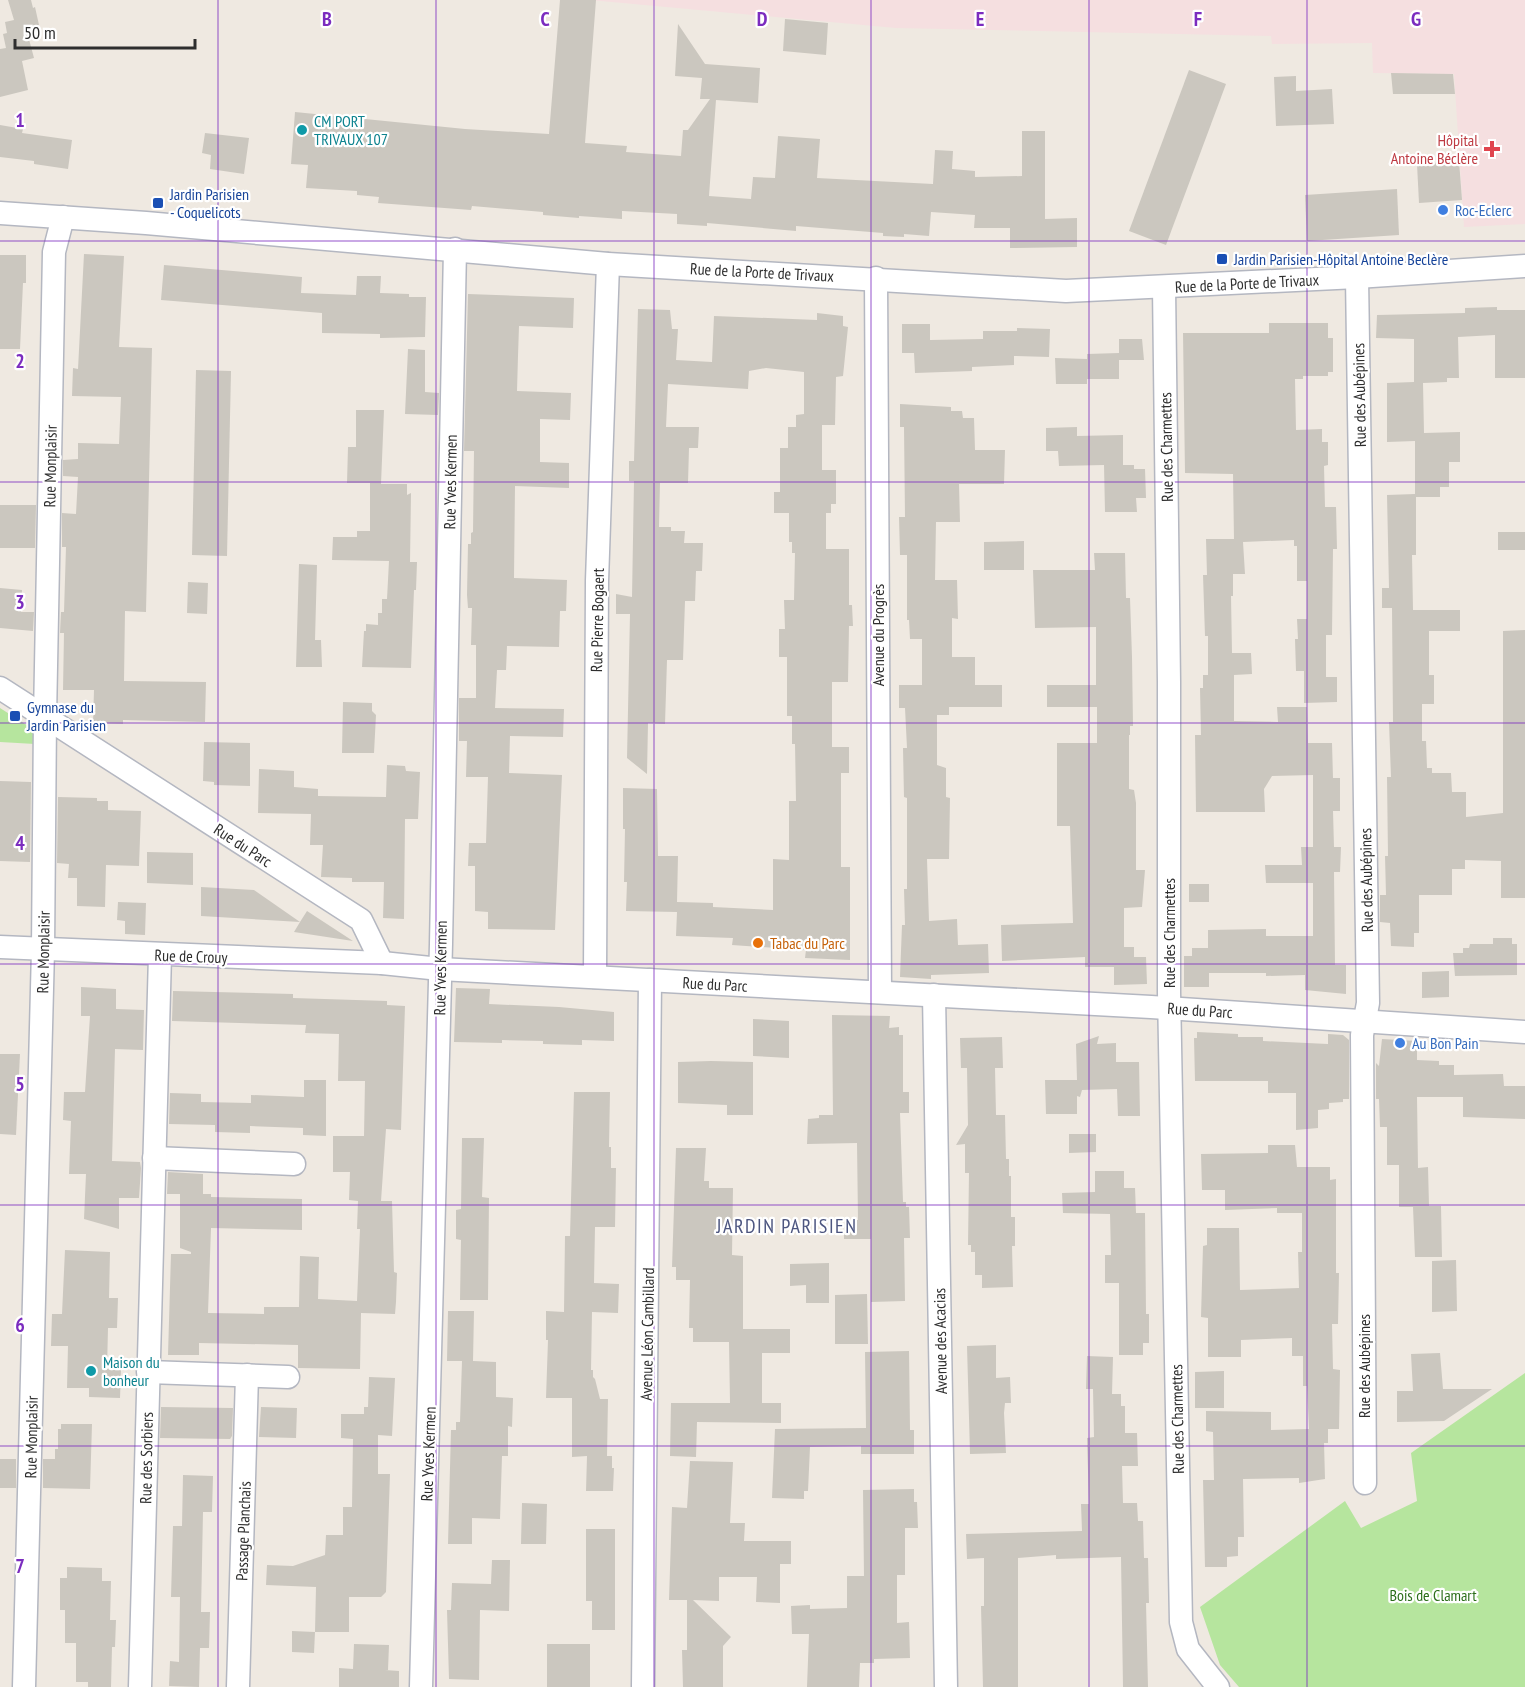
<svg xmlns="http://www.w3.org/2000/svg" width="1525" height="1687" viewBox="0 0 1525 1687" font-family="'PT Sans Narrow',sans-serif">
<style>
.medical{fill:#f5dfe0}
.green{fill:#b6e59e}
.building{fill:#cbc7bf}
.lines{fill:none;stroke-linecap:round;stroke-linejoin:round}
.street-casing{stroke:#b4b7c1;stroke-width:25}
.street{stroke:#fff;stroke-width:22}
.grid{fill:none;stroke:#7b2cbf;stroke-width:1.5;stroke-opacity:0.55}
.culture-dot{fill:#0f9aa8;stroke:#fff;stroke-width:2}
.health-dot{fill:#e0444e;stroke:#fff;stroke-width:2}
.transit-dot{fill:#1a4fb4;stroke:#fff;stroke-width:2}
.shop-dot{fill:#3f7fe0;stroke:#fff;stroke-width:2}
.food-dot{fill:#e8710a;stroke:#fff;stroke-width:2}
.labels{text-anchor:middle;stroke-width:4.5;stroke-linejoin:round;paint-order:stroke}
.culture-label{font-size:16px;fill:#0d838f;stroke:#fff;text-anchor:start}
.health-label{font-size:16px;fill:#be3a42;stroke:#fff;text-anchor:end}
.transit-label{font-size:16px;fill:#164399;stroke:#fff;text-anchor:start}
.shop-label{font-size:16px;fill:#366cbe;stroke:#fff;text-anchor:start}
.street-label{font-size:16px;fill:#2e2e2e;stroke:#fff}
.food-label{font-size:16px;fill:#c56008;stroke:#fff;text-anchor:start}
.park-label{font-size:16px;fill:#2c6e1b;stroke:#fff}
.quarter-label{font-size:20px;letter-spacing:1.5px;fill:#4d5680;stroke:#fff}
.grid-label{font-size:20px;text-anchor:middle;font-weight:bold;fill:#7b2cbf;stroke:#fff;stroke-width:4.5;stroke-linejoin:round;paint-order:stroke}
</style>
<rect width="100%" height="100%" fill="#efe9e1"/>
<!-- medical -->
<path class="medical" d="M590,0H1525V224L1464,227L1454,74L1373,73L1372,43L1272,44L1271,36L896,28Z"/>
<!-- green -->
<g class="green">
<path d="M0,708L36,731L35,744L0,742Z"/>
<path d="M1525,1373V1687H1239L1220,1665L1200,1607L1345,1501L1361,1528L1417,1501L1411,1453Z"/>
</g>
<!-- building -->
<g class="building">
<path d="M8,0H31L33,8L35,7L39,25L26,28L34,58L22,61L28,90L0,97V49L6,48L3,34L7,33L5,22L14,20Z"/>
<path d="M560,0H596L585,143L627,146L626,152L681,156L683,130H688L710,99H700L702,78L675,76L678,24L705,64L760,68L758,103L716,100L709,196L751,199L753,177L775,178L778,136L820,139L817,178L933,184L935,150L953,151L952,169L975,171V177L1022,176V131H1045V219L1077,218V247L1010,248V228H974L975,215L931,212L929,236L904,234V237L883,236V233L796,226V231L707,223V226L677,224V214L622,211V219L579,216V218L543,215V212L472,206L471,210L378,203L379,197L357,195V191L306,188L308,165L291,164L295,112L465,129L549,134Z"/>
<path d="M785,19L828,23L826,55L783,51Z"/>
<path d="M1189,70L1226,84L1166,245L1129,231Z"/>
<path d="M1391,73L1453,74L1455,94H1393Z"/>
<path d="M1296,76V91L1332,89L1334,124L1276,126L1274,77Z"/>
<path d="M0,125L23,129L22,133L72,140L68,169L34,164V161L0,157Z"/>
<path d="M205,133L249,138L244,174L210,169L211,155L202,153Z"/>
<path d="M1459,161L1462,200L1419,203L1417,164Z"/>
<path d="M1397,189L1399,235L1307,241L1305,195Z"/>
<path d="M84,254L124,256L119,347L152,348L146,612L125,611L124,681L206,682L205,722L123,720V724L93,723L94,690H63L64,633H60L61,612H64L66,547H62V513L76,514L78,477L63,476V460L78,459V443L119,444L121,397L72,396L73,368L78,369Z"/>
<path d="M0,255H26V283H23L20,349H0Z"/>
<path d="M164,265L302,277L301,293L356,295L357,276H381L380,293L409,294V297H426L425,337L380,338V334L322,333V313L161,300Z"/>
<path d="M468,294L574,298L573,328L519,326L518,356L517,391L571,393L570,420L540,419V462L569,463V488L515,486L514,578L567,580L566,611H560L559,647L507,646L506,670H497L495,708L564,709L563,737L510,736L509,773L562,775L555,930L488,929V912L475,911V866H468L469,843H486L488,777H466L467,741H459V698H476V645H471L472,608H468L467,595L468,544H471V533L473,532L474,451H464Z"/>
<path d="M1497,307V310H1525V378H1495V335L1458,337L1459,378H1447V382L1423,383L1424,433L1460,432V462H1449V487H1440V497H1416V555H1412L1413,610H1460V631H1429V675H1434V704H1422V741H1426L1427,768H1432V773H1451L1452,792H1466V817L1503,813V631L1525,630V898H1501V861L1465,860V869H1452V895H1419V933H1414V947L1391,946L1390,923L1380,922V895H1386L1385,856H1388L1387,777H1391L1389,722H1393L1392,608H1382V588H1389L1387,495L1415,494V441L1387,442V383L1414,382V339L1376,338L1377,315L1465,313V308Z"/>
<path d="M638,309L670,310L672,329H678L676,360L712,362L714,316L817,320V313L843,316V326L848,327L843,376L836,377L835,425H822V470H836V504H831V513H826V549H849V605H852L853,626H849L848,682H832V747H849V773H841V867H850V960L805,958L806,950L732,945L733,938L676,936L677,912L626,911L627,882H624L625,829H623V788L657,789L658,856H678L677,902L713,903V907L773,910V859L789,860V801H796L795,744H792V716H787V657H779V629H785L784,600H794L795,553H792V542H789V513H774V492H780V448H788V427H796V415L804,414V372L766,368L749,371L748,389L668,384L666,427H699L698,448H689L688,483H660L659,527H671V531H685L684,543H703L702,571H696L695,601H685L683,660H667L665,724L648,723L647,774L627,758L630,614H616V594L632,597L634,481H629V461H634Z"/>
<path d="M1269,323H1328V338H1333V372H1328V376H1303V379H1295L1296,430L1322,429V442H1328V465L1324,466L1325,507H1336L1337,549H1333L1332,635H1326V677H1337V702L1304,703V671H1296L1295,639H1298L1297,619H1307V581H1297V546H1294V540L1243,542L1245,574H1233V596H1231L1232,653H1251L1252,674L1234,675V721L1278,722L1277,707H1307L1308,743H1332L1333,778H1340V811H1333L1334,847H1341L1340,872H1334L1335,965H1346V994L1305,990V975L1266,976V973H1209V987H1184V956H1192V948H1208V930L1266,929V936H1313V883H1266L1265,865H1302L1301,847H1313V775L1272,776L1264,789L1265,812H1196L1195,735H1201L1200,688H1203V675H1208V636H1205L1203,575H1207L1206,539H1234L1233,474L1185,473L1183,333H1269Z"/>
<path d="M902,324H930V340L983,339V331H1017V328L1050,329L1049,357L1014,356V365L972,367V371L915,373L914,353H902Z"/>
<path d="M1119,339H1142L1144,360H1119Z"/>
<path d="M408,349L425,350V392L439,393L438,415L405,414Z"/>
<path d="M1119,353V379H1087V384H1056L1055,358L1087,359V354Z"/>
<path d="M196,370L231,371L227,556L192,555Z"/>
<path d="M900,404L951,407V411H962L963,418H974L975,450H1005L1004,484H959L960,522H936L935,580H957L958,619L952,618V657H975V685H1002V707H949V715H937V765L946,768V797L950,798L949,859H927L929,921L957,919L958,945L988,944L989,973L931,975V979L900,977L902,925H905L904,889H907V798L904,797L903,748H907L905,708H899V685H922V639H910L909,620H907V555H900L899,517H905L904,427H900Z"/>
<path d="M356,410H384L381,484H407V495L411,493L410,562H417L416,590H414L411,668L362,667L364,631H366V624L378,625V613H382V599H387L389,561L332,560L333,537H357V531H370V483H347L348,447H356Z"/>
<path d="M1077,427V436L1123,435V465H1134V469H1145L1146,498H1136L1137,512H1105L1104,465L1059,466L1058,451H1046V428Z"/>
<path d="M0,505H36L35,548H0Z"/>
<rect x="1498" y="532" width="27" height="18"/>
<path d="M1024,541V570H984V542Z"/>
<path d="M1094,553H1125L1126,598H1130L1132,657L1133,726H1130V735H1129V789L1134,790L1136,803V870H1145L1142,907L1124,908V947H1134V957H1146L1147,984L1114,985V967H1085V957L1002,961L1001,925L1073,923L1070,826H1057V743H1097V707H1047V685H1096V627L1035,628L1033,570H1095Z"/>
<path d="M299,564L317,565L315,640H321L322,667H296Z"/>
<path d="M188,582L208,583L207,614L187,613Z"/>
<path d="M0,588L22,590L21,612H34L33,631L0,628Z"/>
<path d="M343,702L372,703V711L376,715L374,753H342Z"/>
<path d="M204,742L250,743V786L214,785V782L203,781Z"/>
<path d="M387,765L405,766L406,771L420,772L418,819H405L404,919L383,918L384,882H352V878L321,877L323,845H310L311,814L258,813L259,769L294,771V787L318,789V796L386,797Z"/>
<path d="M0,781L31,782L30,862L0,861Z"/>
<path d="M58,797L97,798V801H108V810L141,811L139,866L106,865L105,907L77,906V878H68L69,864L57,863Z"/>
<path d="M147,852L193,853V885L147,883Z"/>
<rect x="1189" y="884" width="20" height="18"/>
<path d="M201,887L254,890L300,922L307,911L353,941L294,932L300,922L201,916Z"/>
<path d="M118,902L146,903L145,935L125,934V921L117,920Z"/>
<path d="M1493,938H1512V944H1517V975L1455,976L1453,953H1463V948H1469L1470,944H1493Z"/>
<path d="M1449,971V997L1422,998V972Z"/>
<path d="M81,987L116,989V1009L144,1010L143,1050L115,1049L112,1161L140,1162L141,1168L139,1198H119V1229L84,1219L86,1174H69L71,1121L63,1120L64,1092H85L90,1016H81Z"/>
<path d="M456,988L490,989L489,1004L559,1007L614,1012V1041L582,1040V1045L543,1044V1041L502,1040V1043L454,1042Z"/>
<path d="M173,991L293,994V998L387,1001V1005L405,1006L401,1130L386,1129L381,1201H392L394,1272L397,1273L396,1302L395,1314L361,1313L360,1369L298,1368V1345L199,1343V1355H168L171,1254H191V1252L180,1248V1194H167L168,1172L203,1174V1194H211V1197L302,1199V1230L211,1228L208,1313L264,1314V1307H299L300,1256L319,1257L318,1299L357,1301L360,1229H357L358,1201L349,1200L350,1172H333V1136H364L365,1081H338L339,1034L305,1033L306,1025L172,1021Z"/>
<path d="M832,1015L890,1016L889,1028L899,1027V1035H903V1092H909V1113H900L903,1202H906V1207H909L910,1238H904L905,1301L871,1302V1239H844V1220H858L857,1143L807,1144L808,1119L819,1118V1115H833Z"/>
<path d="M753,1019L789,1021V1058L753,1056Z"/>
<path d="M1197,1032L1238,1034V1037H1263V1041L1328,1044V1034L1343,1035L1349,1040V1099H1343V1102L1329,1103V1109L1318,1110V1128L1296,1130V1093H1268V1081H1195L1194,1038H1197Z"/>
<path d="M1099,1036L1097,1044L1116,1043V1062H1139L1140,1116H1118L1117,1089L1082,1090L1080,1097L1077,1096V1114H1046L1045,1080H1077L1076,1044Z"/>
<path d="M1002,1037L1003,1068H995L996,1115H1005L1006,1159H1009V1176H1011V1217H1015V1246H1012L1013,1287L982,1288V1275H975V1252H971V1245H968L969,1173H965V1144L956,1145L968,1125L967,1068H961L960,1038Z"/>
<path d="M1382,1039L1417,1041V1060L1439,1061V1065H1454V1075L1503,1074L1504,1086H1525V1119L1463,1117V1097H1417L1418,1168L1428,1167L1429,1206H1441L1442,1257H1415L1413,1207H1399V1165H1387V1127H1380L1379,1099H1376V1063L1379,1066Z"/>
<path d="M0,1054H20L16,1135L0,1134Z"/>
<path d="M711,1061L753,1062V1115H727V1105L678,1103V1062Z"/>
<path d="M304,1080H326V1136L303,1135V1128L250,1126V1133L215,1132V1125L169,1124L170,1093L201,1094V1102L251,1103V1095L304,1097Z"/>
<path d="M574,1092H610L609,1147H611V1168H616L615,1227H595L594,1283L619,1284L618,1313L592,1312L591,1370H593V1377L595,1379L600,1399H608L607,1456H612V1468H614L613,1491H586L587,1456L572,1457V1398H546L548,1340H546V1311L564,1312L565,1236H570Z"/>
<path d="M1069,1134H1096V1152L1069,1153Z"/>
<path d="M462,1138H484L482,1197L489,1198L488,1300H460L461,1240L456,1239V1210L461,1209Z"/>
<path d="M1268,1145H1295L1297,1167H1330V1180L1336,1179V1273H1339L1338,1324H1332L1333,1369L1340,1370L1339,1429H1328V1443H1324L1325,1479L1299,1483V1478L1243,1479L1244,1537H1238V1556L1227,1557V1567H1205L1203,1480H1214L1213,1432L1206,1431V1411L1271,1412V1430L1309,1429L1307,1386H1303V1356H1292V1338L1241,1340V1357H1208V1318L1201,1317L1203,1246L1207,1245V1228H1239L1240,1290L1299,1288L1298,1252H1302V1213H1277V1208L1225,1210V1190H1202L1201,1154L1268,1153Z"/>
<path d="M676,1148H706L704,1181H709V1188H733L732,1255L743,1256V1329H790V1353H762V1403H781V1423L697,1422L696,1457L670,1456L671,1403H730L729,1342H693V1328H689L690,1280H676V1267H672Z"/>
<path d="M1095,1171H1124V1188H1135L1136,1213H1145L1146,1314H1149V1343H1143V1355H1119V1283H1105V1255H1111L1110,1214L1063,1213L1062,1193L1095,1192Z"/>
<path d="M65,1250L110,1252L109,1298H118L117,1328H108L107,1369L121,1370L120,1398L89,1397V1388H67L68,1346H51L52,1314H62Z"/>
<path d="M1456,1260L1457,1311L1432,1312V1261Z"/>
<path d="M829,1263V1303H806V1285L790,1286V1264Z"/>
<path d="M867,1294L868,1344H835V1295Z"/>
<path d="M448,1311H474L473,1361L496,1362V1397L513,1398L512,1427L508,1426V1456H502L500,1519L472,1518V1544H448L451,1430H456V1422H460L462,1361H447Z"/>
<path d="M996,1345V1378L1010,1377L1011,1403H1005L1004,1413L1006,1453L970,1454L967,1346Z"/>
<path d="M909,1351L910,1430H914V1454H861V1446L810,1447L808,1491H804V1499L772,1498L775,1429L866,1428L865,1352Z"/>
<path d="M1440,1353L1443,1389H1492L1444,1421L1397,1422V1391H1413L1411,1354Z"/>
<path d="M1087,1356L1113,1357L1112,1394H1121V1406H1125V1433H1137L1138,1466H1122L1123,1503H1137L1138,1521H1143L1144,1558H1148L1149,1603H1146L1148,1687H1123L1121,1557L1056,1559V1555L1018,1558V1687H983L981,1606H984V1558L967,1559L966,1534L1082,1531L1081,1504H1089L1087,1438L1094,1437L1093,1389H1086Z"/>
<path d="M1224,1371V1408H1195V1372Z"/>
<path d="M369,1377L395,1378L392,1436L378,1435V1474H390L386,1592L381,1597H349V1632H315L316,1587L266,1585L267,1565L293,1566L325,1555L326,1535H343V1507H352L353,1439L341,1438V1414H364V1407H368Z"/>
<path d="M161,1407L233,1408L232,1436L230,1439L160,1438Z"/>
<path d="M261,1407L297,1408L296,1438L259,1437Z"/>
<path d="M61,1424H92L90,1489L43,1488V1459H55V1449H58V1429H61Z"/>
<rect x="0" y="1459" width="16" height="29"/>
<path d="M690,1461L733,1462L730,1523H745L744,1541H791V1564H780V1603L756,1602L757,1577H719V1601L693,1600L731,1637L723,1646V1687H683L682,1650H687V1600H669L672,1507L687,1508Z"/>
<path d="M183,1475L213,1476L212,1512H203L201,1612H210L209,1648H200L199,1687L169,1686L170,1661L179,1662L180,1597H171L173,1526H182Z"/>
<path d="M914,1489V1502H917L918,1528H905V1575H897V1623L909,1622L910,1658L874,1659V1663H860L859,1687H807L809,1634H792L791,1606L810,1605V1609L847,1608V1576H864L863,1490Z"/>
<path d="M522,1503L547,1504L546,1544H521Z"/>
<path d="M586,1529H615V1630H592V1601H586Z"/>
<path d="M492,1560H510L509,1611L480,1610L479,1680L449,1679L447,1610H451L452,1583L491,1584Z"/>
<path d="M67,1567L102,1568V1581H111L110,1620H116L115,1647H112L111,1687H88V1682H76V1643H65V1610H60V1578H67Z"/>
<path d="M292,1631L315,1632L314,1653L292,1652Z"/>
<path d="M354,1644L389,1645L388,1670H385L399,1671V1687H339V1668L353,1669Z"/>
<rect x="547" y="1644" width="43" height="43"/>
</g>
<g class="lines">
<defs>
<g id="street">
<path d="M0,213L146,223L608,264L1066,291L1357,277L1525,266"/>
<path d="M1357,277L1368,1003L1362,1035L1365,1483"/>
<path d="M876,278L880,992"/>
<path d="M1164,287L1169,682V992L1181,1622L1188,1649L1218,1687"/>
<path d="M0,688L361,920L382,963"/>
<path d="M0,947L382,963L440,969L1151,1007L1525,1032"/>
<path d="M595,977L597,581L608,264"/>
<path d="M934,995L946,1687"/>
<path d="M154,1158L294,1164"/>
<path d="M148,1372L288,1377"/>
<path d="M24,1687L43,950L45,718L54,252L63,217"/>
<path d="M140,1687L160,955"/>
<path d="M238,1687L247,1375"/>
<path d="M421,1687L441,944L455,249"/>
<path d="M643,1687L650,980"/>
</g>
</defs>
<!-- street casing -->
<use href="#street" class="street-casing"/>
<!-- street -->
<use href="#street" class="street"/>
</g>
<!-- grid -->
<path class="grid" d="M218,0V1687M436,0V1687M654,0V1687M871,0V1687M1089,0V1687M1307,0V1687M0,241H1525M0,482H1525M0,723H1525M0,964H1525M0,1205H1525M0,1446H1525"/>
<!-- markers -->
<g class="culture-dot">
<circle cx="302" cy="130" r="6"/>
<circle cx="91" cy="1371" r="6"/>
</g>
<path class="health-dot" d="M1489 140h6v6h6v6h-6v6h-6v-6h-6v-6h6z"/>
<g class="transit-dot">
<rect x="152" y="197" width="12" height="12" rx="3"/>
<rect x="1216" y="253" width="12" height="12" rx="3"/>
<rect x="9" y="710" width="12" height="12" rx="3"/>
</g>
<g class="shop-dot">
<circle cx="1443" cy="210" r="6"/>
<circle cx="1400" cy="1043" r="6"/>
</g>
<circle class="food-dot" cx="758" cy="943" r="6"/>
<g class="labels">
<!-- culture labels -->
<g class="culture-label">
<text x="314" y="127">CM PORT<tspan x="314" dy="18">TRIVAUX 107</tspan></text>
<text x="103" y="1368">Maison du<tspan x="103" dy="18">bonheur</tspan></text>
</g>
<!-- health labels -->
<g class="health-label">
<text x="1478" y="146">Hôpital<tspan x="1478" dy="18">Antoine Béclère</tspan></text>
</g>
<!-- transit labels -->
<g class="transit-label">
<text x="170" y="200">Jardin Parisien<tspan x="170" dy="18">- Coquelicots</tspan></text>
<text x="1234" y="265">Jardin Parisien-Hôpital Antoine Beclère</text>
<text x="27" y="713">Gymnase du<tspan x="27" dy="18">Jardin Parisien</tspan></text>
</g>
<!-- shop labels -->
<g class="shop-label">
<text x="1455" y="216">Roc-Eclerc</text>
<text x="1412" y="1049">Au Bon Pain</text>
</g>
<!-- street labels -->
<g class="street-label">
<text transform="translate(762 272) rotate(3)" y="6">Rue de la Porte de Trivaux</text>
<text transform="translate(1247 283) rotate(-3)" y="6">Rue de la Porte de Trivaux</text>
<text transform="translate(1359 395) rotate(-91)" y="6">Rue des Aubépines</text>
<text transform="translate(1166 447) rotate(-91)" y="6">Rue des Charmettes</text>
<text transform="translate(50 466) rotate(-89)" y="6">Rue Monplaisir</text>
<text transform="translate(450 482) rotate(-89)" y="6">Rue Yves Kermen</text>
<text transform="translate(597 620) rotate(-89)" y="6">Rue Pierre Bogaert</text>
<text transform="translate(878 635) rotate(-90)" y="6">Avenue du Progrès</text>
<text transform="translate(243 845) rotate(33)" y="6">Rue du Parc</text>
<text transform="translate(1366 880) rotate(-91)" y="6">Rue des Aubépines</text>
<text transform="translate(1169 933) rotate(-90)" y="6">Rue des Charmettes</text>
<text transform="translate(43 952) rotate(-89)" y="6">Rue Monplaisir</text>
<text transform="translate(191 956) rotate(2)" y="6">Rue de Crouy</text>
<text transform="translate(440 968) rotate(-89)" y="6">Rue Yves Kermen</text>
<text transform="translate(715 984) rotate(3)" y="6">Rue du Parc</text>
<text transform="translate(1200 1010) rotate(4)" y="6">Rue du Parc</text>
<text transform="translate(647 1334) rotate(-89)" y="6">Avenue Léon Cambillard</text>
<text transform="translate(940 1341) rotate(-91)" y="6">Avenue des Acacias</text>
<text transform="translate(1364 1366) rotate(-90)" y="6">Rue des Aubépines</text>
<text transform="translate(1177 1419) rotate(-91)" y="6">Rue des Charmettes</text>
<text transform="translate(31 1437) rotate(-89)" y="6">Rue Monplaisir</text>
<text transform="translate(428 1454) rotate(-88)" y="6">Rue Yves Kermen</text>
<text transform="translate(146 1458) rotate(-89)" y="6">Rue des Sorbiers</text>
<text transform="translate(243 1531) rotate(-88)" y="6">Passage Planchais</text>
</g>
<!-- food labels -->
<g class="food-label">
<text x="770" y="949">Tabac du Parc</text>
</g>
<!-- park labels -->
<g class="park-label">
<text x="1433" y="1601">Bois de Clamart</text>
</g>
<!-- quarter labels -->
<g class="quarter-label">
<text x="787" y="1233">JARDIN PARISIEN</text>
</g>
</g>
<g class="grid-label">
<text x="327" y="26">B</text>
<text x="545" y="26">C</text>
<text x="762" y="26">D</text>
<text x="980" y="26">E</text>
<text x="1198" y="26">F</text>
<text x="1416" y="26">G</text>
<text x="20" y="127">1</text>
<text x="20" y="368">2</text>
<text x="20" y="609">3</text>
<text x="20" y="850">4</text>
<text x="20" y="1091">5</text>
<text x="20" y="1332">6</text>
<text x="20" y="1573">7</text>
</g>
<!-- scale -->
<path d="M15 39v9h180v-9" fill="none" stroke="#2e2e2e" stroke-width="3"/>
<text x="24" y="39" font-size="18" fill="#2e2e2e" stroke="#ffffff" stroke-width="4.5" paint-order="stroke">50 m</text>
</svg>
